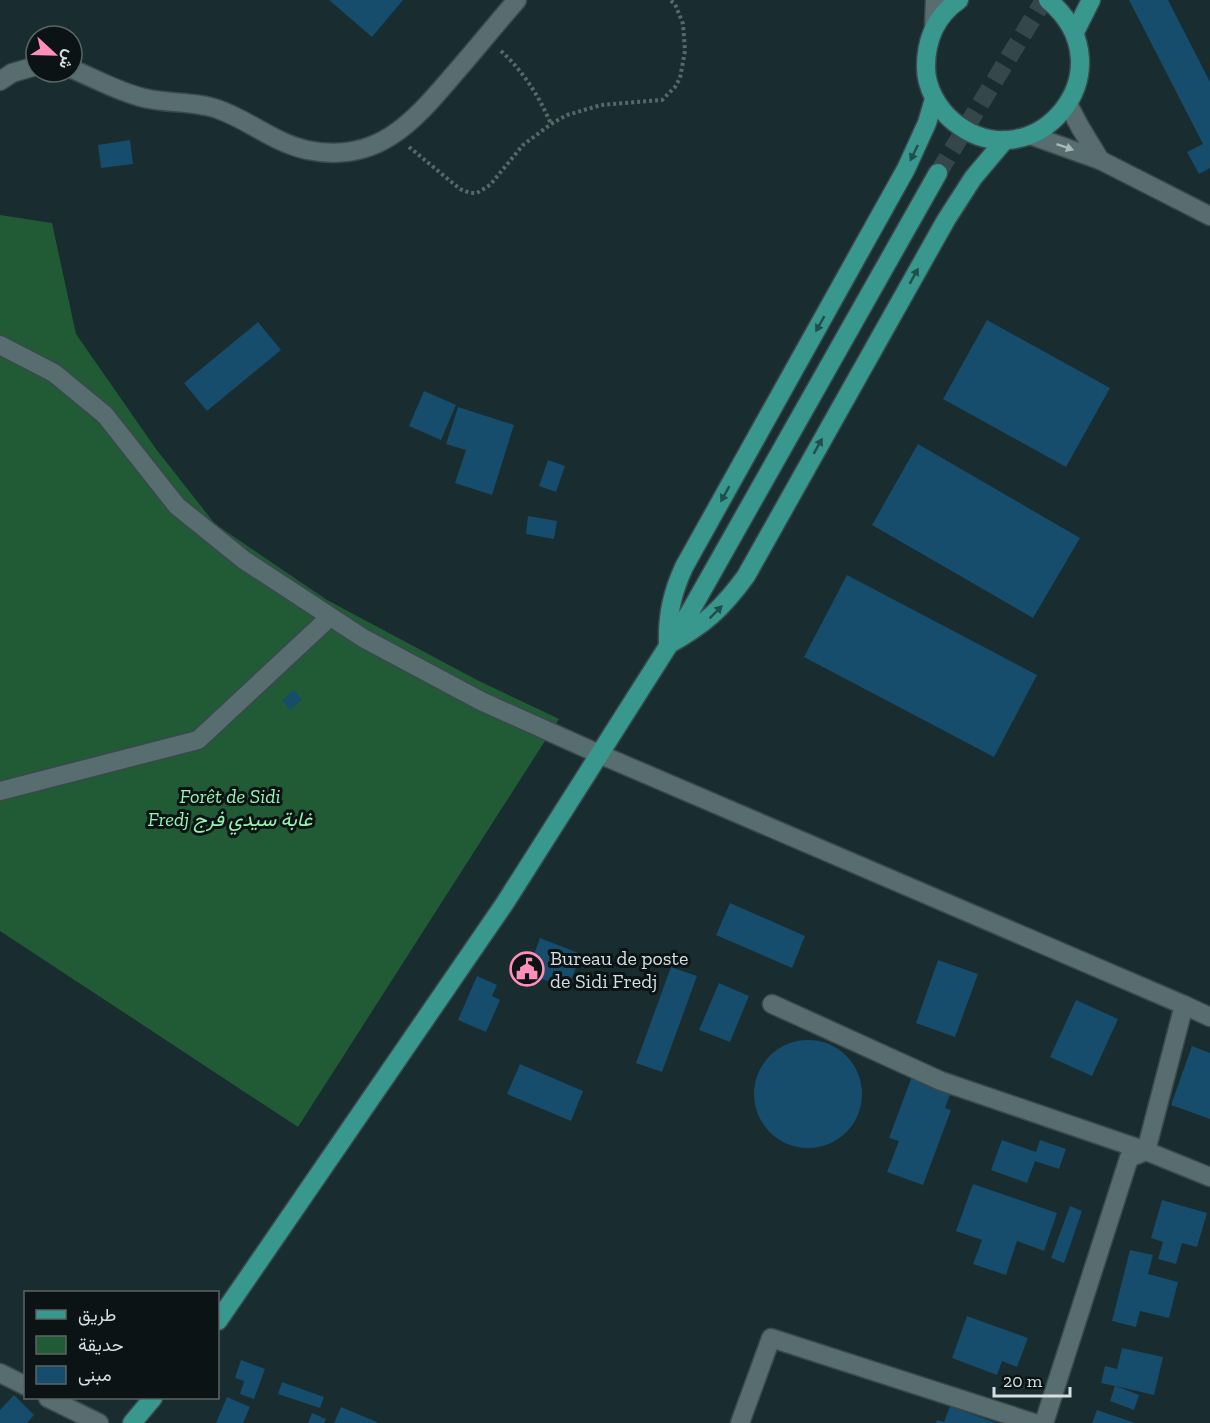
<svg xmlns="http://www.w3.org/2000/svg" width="1210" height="1423" viewBox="0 0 1210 1423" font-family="'Zilla Slab',Vazirmatn,serif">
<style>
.green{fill:#215b35}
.building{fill:#164c6c}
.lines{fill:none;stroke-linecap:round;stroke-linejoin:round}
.major-tunnel{stroke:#35474a;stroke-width:18;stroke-dasharray:18 9;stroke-linecap:butt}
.minor-casing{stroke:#39494c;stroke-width:21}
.major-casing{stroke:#39494c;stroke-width:21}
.path{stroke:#57676a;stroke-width:4;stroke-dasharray:3 3;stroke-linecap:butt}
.minor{stroke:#586d70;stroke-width:18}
.major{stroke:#39988e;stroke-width:18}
.oneway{fill:#a8b7b9}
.oneway2{fill:#204f4b}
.labels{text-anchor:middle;stroke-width:6;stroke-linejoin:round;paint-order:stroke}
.park-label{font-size:20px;font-style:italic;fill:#96f3b1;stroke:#0b1314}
.poi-label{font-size:20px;fill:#d3dfe1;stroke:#0b1314;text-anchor:start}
</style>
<rect width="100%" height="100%" fill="#192c2f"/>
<!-- green -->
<path class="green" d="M0,215L52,223L76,334L156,449L215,524L327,600L477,680L559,719L298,1127L0,931Z"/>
<!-- building -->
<g class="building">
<path d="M329,0H403L372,37Z"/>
<path d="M1129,0H1168L1210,82V168L1199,174L1187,152L1203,144Z"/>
<path d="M130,140L133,164L101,168L98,145Z"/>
<path d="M987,320L1110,388L1066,467L943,399Z"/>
<path d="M258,322L281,350L207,411L184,383Z"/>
<path d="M424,391L456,405L441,440L409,426Z"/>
<path d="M458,407L514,425L492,495L455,483L466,450L446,444Z"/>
<path d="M918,444L1080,538L1033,618L872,525Z"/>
<path d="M548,460L565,466L556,492L539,486Z"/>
<path d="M528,516L557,521L554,539L526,534Z"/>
<path d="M847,575L1037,675L994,757L804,657Z"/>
<path d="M294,690L302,699L290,710L282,701Z"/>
<path d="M730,903L805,936L792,968L716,935Z"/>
<path d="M540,938L581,954L568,989L527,973Z"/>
<path d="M938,960L978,974L955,1037L916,1023Z"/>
<path d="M671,967L697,976L662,1072L636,1063Z"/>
<path d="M477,976L497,985L492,996L500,1000L486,1032L458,1020Z"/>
<path d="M719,983L749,996L730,1042L699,1030Z"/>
<path d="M1076,1000L1118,1019L1092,1076L1050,1057Z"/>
<circle cx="808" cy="1094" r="54"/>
<path d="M1192,1046L1210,1053V1119L1171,1105Z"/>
<path d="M520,1064L583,1091L571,1121L507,1094Z"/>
<path d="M914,1071L953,1086L945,1108L951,1110L923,1185L887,1172L899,1141L889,1138Z"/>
<path d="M1002,1140L1036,1152L1040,1140L1066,1149L1059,1169L1035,1161L1027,1183L991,1170Z"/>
<path d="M973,1184L1057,1213L1044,1251L1017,1241L1006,1275L973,1264L982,1240L956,1231Z"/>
<path d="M1162,1200L1207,1213L1197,1247L1182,1243L1176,1264L1158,1259L1163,1242L1151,1238Z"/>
<path d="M1070,1206L1082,1211L1064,1263L1051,1258Z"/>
<path d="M1130,1250L1153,1255L1148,1274L1178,1282L1169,1318L1140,1311L1136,1327L1112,1321Z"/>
<path d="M967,1316L1028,1338L1017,1367L1002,1361L997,1375L952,1358Z"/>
<path d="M1122,1348L1163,1357L1154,1395L1116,1386L1139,1395L1134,1410L1110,1401L1115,1386L1101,1383L1105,1366L1117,1369Z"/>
<path d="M241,1360L265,1369L254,1399L240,1394L244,1381L235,1378Z"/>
<path d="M282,1382L324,1397L320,1408L278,1394Z"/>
<path d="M14,1395L34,1415L27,1423H0V1410Z"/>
<path d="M227,1397L250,1407L243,1423H216Z"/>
<path d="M950,1406L996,1423H936L937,1420L944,1422Z"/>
<path d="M341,1407L379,1423H334Z"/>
<path d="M1097,1410L1135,1423H1092Z"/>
<path d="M312,1413L326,1419L324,1423H308Z"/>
</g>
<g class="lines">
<!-- major-tunnel -->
<path class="major-tunnel" d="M938,173L1044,0"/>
<defs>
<g id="minor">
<path d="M934,26L935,0"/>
<path d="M72,69C96,79 119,92 144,98C169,104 196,101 220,110C250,121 275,143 307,150C378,165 414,121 455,73C476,49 496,24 517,0"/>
<path d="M0,81L12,73L36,66"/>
<path d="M1068,104L1080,127L1100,160"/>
<path d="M1030,135L1100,160L1210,216"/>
<path d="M0,345L54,373L105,415L177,506L244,560L363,638L481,701L599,754L1184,1005L1146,1151L1129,1158L1044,1423"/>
<path d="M0,791L198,740L330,617"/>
<path d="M772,1004L941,1081L1146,1151L1210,1177"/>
<path d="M1184,1005L1210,1017"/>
<path d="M0,1373L26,1386"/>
<path d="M48,1398L99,1423"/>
<path d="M740,1423L771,1338L1034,1423"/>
</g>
<g id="major">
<path d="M959,0C936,16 926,39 926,67C926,88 938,109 954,122C1033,185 1132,70 1048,0"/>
<path d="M1075,32L1091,0"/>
<path d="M934,99L927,123L906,169L684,567C672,593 667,616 668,645C704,625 722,609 746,576L946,220L973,178L1005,140"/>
<path d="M218,1321L505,903L691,610L938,173"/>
<path d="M132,1423L153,1398"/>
</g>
</defs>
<!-- minor casing -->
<use href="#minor" class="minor-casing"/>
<!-- major casing -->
<use href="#major" class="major-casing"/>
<!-- path -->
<g class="path">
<path d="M501,51C523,71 539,96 551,124"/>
<path d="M409,147L460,189L470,193H477L490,185L523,145L551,124L567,115L601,105L662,100L675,87L680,78L685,51L683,24L675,4L670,0"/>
</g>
<!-- minor -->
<use href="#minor" class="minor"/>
<!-- major -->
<use href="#major" class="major"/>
</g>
<!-- one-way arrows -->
<defs><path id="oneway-solid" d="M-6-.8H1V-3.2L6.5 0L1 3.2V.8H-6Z" transform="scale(1.5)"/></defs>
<use class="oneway" href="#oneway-solid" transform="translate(1065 147) rotate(19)"/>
<g class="oneway2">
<use href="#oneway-solid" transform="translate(914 153) rotate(116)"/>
<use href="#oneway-solid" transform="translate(914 276) rotate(-61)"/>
<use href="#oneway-solid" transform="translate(820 324) rotate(119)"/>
<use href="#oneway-solid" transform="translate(818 446) rotate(-61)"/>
<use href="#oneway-solid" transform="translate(725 494) rotate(119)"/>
<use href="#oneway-solid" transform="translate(716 612) rotate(-45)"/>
</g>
<!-- icons -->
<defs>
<symbol id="civic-ring" viewBox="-11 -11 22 22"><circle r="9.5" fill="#0b1314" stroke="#ff8ebb" stroke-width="1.5"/><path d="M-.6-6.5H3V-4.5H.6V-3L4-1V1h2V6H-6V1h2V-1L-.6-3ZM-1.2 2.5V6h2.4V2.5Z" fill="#ff8ebb"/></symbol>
</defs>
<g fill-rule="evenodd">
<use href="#civic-ring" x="508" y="950" width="38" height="38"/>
</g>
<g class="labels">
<!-- park labels -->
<g class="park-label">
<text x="230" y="803">Forêt de Sidi<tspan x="230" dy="23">Fredj غابة سيدي فرج</tspan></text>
</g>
<!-- poi labels -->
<g class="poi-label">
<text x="550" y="965">Bureau de poste<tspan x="550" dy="23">de Sidi Fredj</tspan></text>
</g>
</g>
<!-- legend -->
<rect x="24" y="1291" width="195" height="108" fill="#0b1314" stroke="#5b6566" stroke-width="1.5"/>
<rect x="36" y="1310" width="30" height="9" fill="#39988e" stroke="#5b6566" stroke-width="1.5"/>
<text x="78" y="1321" font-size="18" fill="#d3dfe1">طريق</text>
<rect x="36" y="1336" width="30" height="18" fill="#215b35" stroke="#5b6566" stroke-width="1.5"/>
<text x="78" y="1351" font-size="18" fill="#d3dfe1">حديقة</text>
<rect x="36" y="1366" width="30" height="18" fill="#164c6c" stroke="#5b6566" stroke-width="1.5"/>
<text x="78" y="1381" font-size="18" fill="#d3dfe1">مبنى</text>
<!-- north arrow -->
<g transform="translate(54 54) rotate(112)"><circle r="28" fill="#0b1314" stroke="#5b6566" stroke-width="1.5"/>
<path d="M0-4.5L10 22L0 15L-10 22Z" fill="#ff8ebb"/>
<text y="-9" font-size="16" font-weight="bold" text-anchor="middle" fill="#d3dfe1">ش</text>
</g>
<!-- scale -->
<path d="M994 1387v9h76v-9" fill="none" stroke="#d3dfe1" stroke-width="3"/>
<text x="1003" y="1387" font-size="18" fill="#d3dfe1" stroke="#0b1314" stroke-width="4.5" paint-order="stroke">20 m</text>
</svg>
